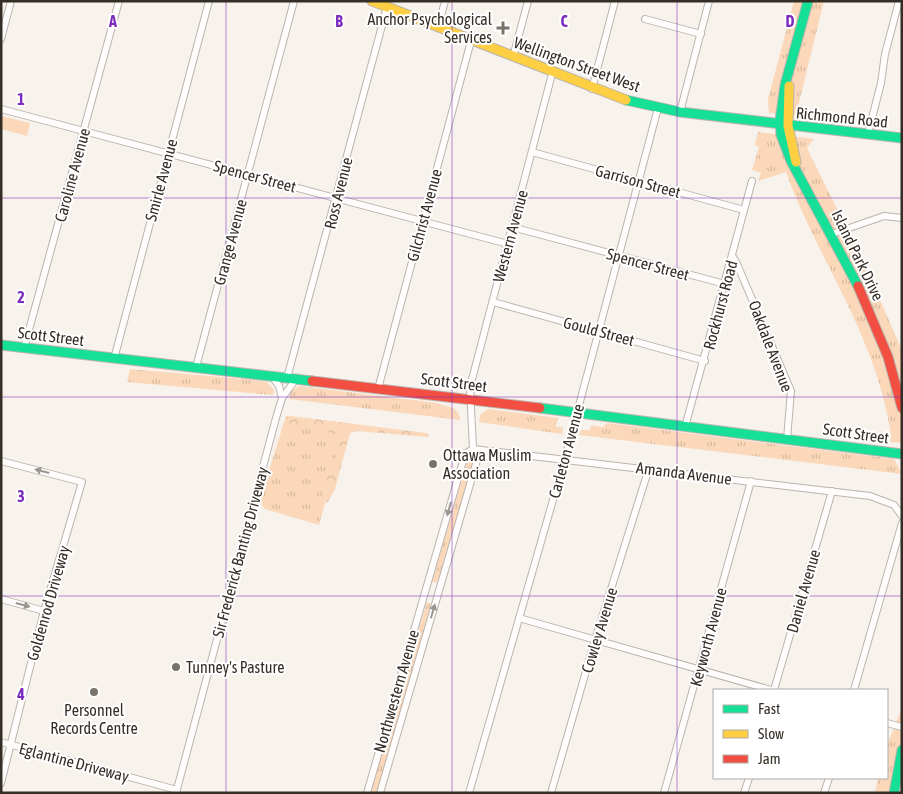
<svg xmlns="http://www.w3.org/2000/svg" width="903" height="794" viewBox="0 0 903 794" font-family="'Asap Condensed',sans-serif">
<style>
.grass{fill:url(#grass-tufts)}
.forest{fill:url(#forest-crowns)}
.park{fill:#fad8b9}
.lines{fill:none;stroke-linecap:round;stroke-linejoin:round}
.street-casing{stroke:#bab4ae;stroke-width:8}
.fast-casing{stroke:#bab4ae;stroke-width:11}
.slow-casing{stroke:#bab4ae;stroke-width:11}
.jam-casing{stroke:#bab4ae;stroke-width:11}
.street{stroke:#fefdfc;stroke-width:6}
.fast{stroke:#16e098;stroke-width:9}
.slow{stroke:#ffcf43;stroke-width:9}
.jam{stroke:#f24e42;stroke-width:9}
.oneway{fill:#9a9692}
.grid{fill:none;stroke:#7b2cbf;stroke-width:1;stroke-opacity:0.55}
.poi-dot{fill:#79736c;stroke:#fff;stroke-width:2}
.labels{text-anchor:middle;stroke-width:4;stroke-linejoin:round;paint-order:stroke}
.poi-label{font-size:16px;fill:#352e27;stroke:#fff;text-anchor:start}
.street-label{font-size:16px;fill:#352e27;stroke:#fff}
.grid-label{font-size:16px;text-anchor:middle;font-weight:bold;fill:#7b2cbf;stroke:#fff;stroke-width:4;stroke-linejoin:round;paint-order:stroke}
</style>
<defs>
<pattern id="grass-tufts" width="24" height="20" patternUnits="userSpaceOnUse" patternTransform="scale(1.25)"><rect width="24" height="20" fill="#fad8b9"/><path d="M3 7l-1-3M5 7V3M7 7l1-3M15 17l-1-3M17 17v-4M19 17l1-3" fill="none" stroke="#d7ba9f"/></pattern>
<pattern id="forest-crowns" width="20" height="18" patternUnits="userSpaceOnUse" patternTransform="scale(1.25)"><rect width="20" height="18" fill="#fad8b9"/><path d="M2 6a3 3 0 1 1 6 0M12 15a3 3 0 1 1 6 0" fill="none" stroke="#d7ba9f"/></pattern>
</defs>
<rect width="100%" height="100%" fill="#f8f2ec"/>
<!-- grass -->
<g class="grass">
<path d="M794,1H824L797,111L801,116L769,113L768,99Z"/>
<path d="M758,132L814,139L807,148L861,257L902,350V443L891,442C891,428 887,414 884,401C864,319 814,250 786,172L758,181L761,173L752,170L759,147L755,145Z"/>
<path d="M130,369L254,380L267,382L274,390L273,395L127,382Z"/>
<path d="M299,386L437,403C447,408 459,405 460,420L289,399L291,391Z"/>
<path d="M488,409L558,418L556,427H562L563,430L562,434L479,422L480,415Z"/>
<path d="M286,416L347,423L319,525L265,509L261,504L260,499Z"/>
<path d="M607,423L894,459L902,474L579,435L581,430H590L591,425L603,427Z"/>
<path d="M468,458L472,459L473,463L438,580L436,583L432,582Z"/>
<path d="M427,602L431,604L377,793H370Z"/>
<path d="M902,708V793H875L878,778H887V745Z"/>
</g>
<!-- forest -->
<path class="forest" d="M290,416L426,433L429,435L428,437L356,431L350,433L335,489L327,503L323,501L322,496L340,437L335,433L311,428L281,430L283,424Z"/>
<!-- park -->
<path class="park" d="M1,116L30,123L27,136L1,129Z"/>
<g class="lines">
<defs>
<g id="street">
<path d="M645,19L701,34"/>
<path d="M438,28L445,1"/>
<path d="M1,39L11,1"/>
<path d="M513,57L528,1"/>
<path d="M592,89L615,1"/>
<path d="M1,109L508,244"/>
<path d="M680,112L709,1"/>
<path d="M868,134L881,83L885,54L899,1"/>
<path d="M532,152L744,210"/>
<path d="M512,227L725,284"/>
<path d="M832,234L884,216L902,218"/>
<path d="M733,257L737,264L791,391L787,439"/>
<path d="M493,302L705,361"/>
<path d="M24,348L119,1"/>
<path d="M114,359L209,1"/>
<path d="M196,367L294,1"/>
<path d="M272,376L279,386L282,398"/>
<path d="M287,378L387,7"/>
<path d="M378,389L471,41"/>
<path d="M685,427L752,181"/>
<path d="M473,449L870,496L894,505L902,516"/>
<path d="M1,461L82,482L44,611L1,783"/>
<path d="M1,599L44,611"/>
<path d="M519,618L771,690"/>
<path d="M774,690L832,491"/>
<path d="M854,690L902,523"/>
<path d="M887,723L902,727"/>
<path d="M1,742L177,790"/>
<path d="M176,793L276,418L282,398L296,379"/>
<path d="M367,793L465,454L473,449"/>
<path d="M380,793L478,457L473,449L470,387L552,74"/>
<path d="M469,793L565,458L658,108"/>
<path d="M551,793L595,640L649,468"/>
<path d="M664,793L751,481"/>
<path d="M744,793L749,778"/>
<path d="M824,793L829,778"/>
</g>
<g id="fast">
<path d="M808,1L785,85L780,120L781,135L791,161L858,286"/>
<path d="M626,100L680,112L902,138"/>
<path d="M1,345L312,381"/>
<path d="M540,408L902,454"/>
<path d="M894,793L902,750"/>
</g>
<g id="slow">
<path d="M372,1L626,100"/>
<path d="M789,86L788,126L796,162"/>
</g>
<g id="jam">
<path d="M858,286L888,357L902,408"/>
<path d="M312,381L540,408"/>
</g>
</defs>
<!-- street casing -->
<use href="#street" class="street-casing"/>
<!-- fast casing -->
<use href="#fast" class="fast-casing"/>
<!-- slow casing -->
<use href="#slow" class="slow-casing"/>
<!-- jam casing -->
<use href="#jam" class="jam-casing"/>
<!-- street -->
<use href="#street" class="street"/>
<!-- fast -->
<use href="#fast" class="fast"/>
<!-- slow -->
<use href="#slow" class="slow"/>
<!-- jam -->
<use href="#jam" class="jam"/>
</g>
<!-- one-way arrows -->
<defs><path id="oneway-solid" d="M-6-.8H1V-3.2L6.5 0L1 3.2V.8H-6Z" transform="scale(1.25)"/></defs>
<g class="oneway">
<use href="#oneway-solid" transform="translate(42 471) rotate(-165)"/>
<use href="#oneway-solid" transform="translate(449 509) rotate(105)"/>
<use href="#oneway-solid" transform="translate(23 605) rotate(15)"/>
<use href="#oneway-solid" transform="translate(433 611) rotate(-74)"/>
</g>
<!-- grid -->
<path class="grid" d="M226,1V793M452,1V793M677,1V793M1,198H902M1,397H902M1,596H902"/>
<!-- markers -->
<g class="poi-dot">
<path d="M500.5 20.5h5v5h5v5h-5v5h-5v-5h-5v-5h5z"/>
<circle cx="433" cy="464" r="5"/>
<circle cx="176" cy="667" r="5"/>
<circle cx="94" cy="692" r="5"/>
</g>
<g class="labels">
<!-- poi labels -->
<g class="poi-label">
<text x="492" y="25" text-anchor="end">Anchor Psychological<tspan x="492" dy="18">Services</tspan></text>
<text x="443" y="461">Ottawa Muslim<tspan x="443" dy="18">Association</tspan></text>
<text x="186" y="673">Tunney's Pasture</text>
<text x="94" y="716" text-anchor="middle">Personnel<tspan x="94" dy="18">Records Centre</tspan></text>
</g>
<!-- street labels -->
<g class="street-label">
<text transform="translate(577 64) rotate(20)" y="6">Wellington Street West</text>
<text transform="translate(842 117) rotate(6)" y="6">Richmond Road</text>
<text transform="translate(72 175) rotate(-75)" y="6">Caroline Avenue</text>
<text transform="translate(255 176) rotate(15)" y="6">Spencer Street</text>
<text transform="translate(161 180) rotate(-75)" y="6">Smirle Avenue</text>
<text transform="translate(638 181) rotate(15)" y="6">Garrison Street</text>
<text transform="translate(338 193) rotate(-76)" y="6">Ross Avenue</text>
<text transform="translate(424 215) rotate(-75)" y="6">Gilchrist Avenue</text>
<text transform="translate(510 236) rotate(-75)" y="6">Western Avenue</text>
<text transform="translate(230 242) rotate(-75)" y="6">Grange Avenue</text>
<text transform="translate(858 255) rotate(64)" y="6">Island Park Drive</text>
<text transform="translate(648 264) rotate(15)" y="6">Spencer Street</text>
<text transform="translate(720 305) rotate(-75)" y="6">Rockhurst Road</text>
<text transform="translate(599 331) rotate(15)" y="6">Gould Street</text>
<text transform="translate(51 336) rotate(7)" y="6">Scott Street</text>
<text transform="translate(771 346) rotate(69)" y="6">Oakdale Avenue</text>
<text transform="translate(454 382) rotate(7)" y="6">Scott Street</text>
<text transform="translate(856 433) rotate(8)" y="6">Scott Street</text>
<text transform="translate(566 451) rotate(-75)" y="6">Carleton Avenue</text>
<text transform="translate(684 473) rotate(7)" y="6">Amanda Avenue</text>
<text transform="translate(240 552) rotate(-75)" y="6">Sir Frederick Banting Driveway</text>
<text transform="translate(803 591) rotate(-74)" y="6">Daniel Avenue</text>
<text transform="translate(48 603) rotate(-74)" y="6">Goldenrod Driveway</text>
<text transform="translate(599 630) rotate(-73)" y="6">Cowley Avenue</text>
<text transform="translate(708 637) rotate(-75)" y="6">Keyworth Avenue</text>
<text transform="translate(396 691) rotate(-74)" y="6">Northwestern Avenue</text>
<text transform="translate(74 762) rotate(15)" y="6">Eglantine Driveway</text>
</g>
</g>
<g class="grid-label">
<text x="113" y="27">A</text>
<text x="339" y="27">B</text>
<text x="564" y="27">C</text>
<text x="790" y="27">D</text>
<text x="21" y="105">1</text>
<text x="21" y="303">2</text>
<text x="21" y="502">3</text>
<text x="21" y="700">4</text>
</g>
<!-- border -->
<rect width="903" height="794" fill="none" stroke="#352e27" stroke-width="5"/>
<!-- legend -->
<rect x="713" y="689" width="175" height="90" fill="#ffffff" stroke="#aeaba9"/>
<rect x="723" y="705" width="25" height="8" fill="#16e098" stroke="#aeaba9"/>
<text x="758" y="714" font-size="15" fill="#352e27">Fast</text>
<rect x="723" y="730" width="25" height="8" fill="#ffcf43" stroke="#aeaba9"/>
<text x="758" y="739" font-size="15" fill="#352e27">Slow</text>
<rect x="723" y="755" width="25" height="8" fill="#f24e42" stroke="#aeaba9"/>
<text x="758" y="764" font-size="15" fill="#352e27">Jam</text>
</svg>
